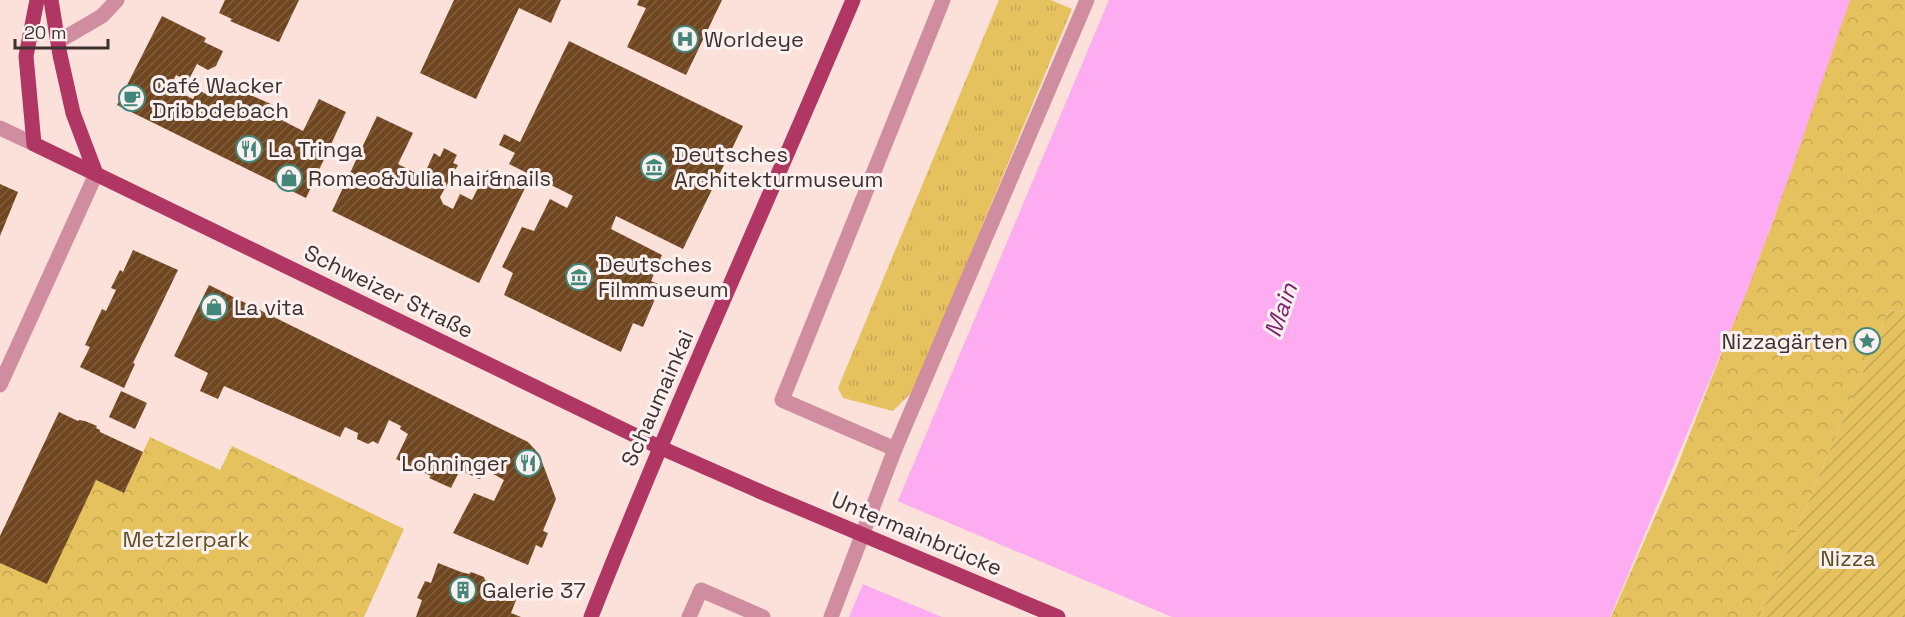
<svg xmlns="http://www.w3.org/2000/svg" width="1905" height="617" viewBox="0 0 1905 617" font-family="'Space Grotesk',sans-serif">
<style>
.grass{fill:url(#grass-tufts)}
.park{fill:url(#park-crowns)}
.garden{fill:url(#garden-furrows)}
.water{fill:#fdacf1}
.pier{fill:#fce0da}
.building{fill:url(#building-hatch)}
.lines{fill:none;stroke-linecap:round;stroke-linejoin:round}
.minor{stroke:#d08d9f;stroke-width:15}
.major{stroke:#b03764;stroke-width:15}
.major-bridge{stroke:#b03764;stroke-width:15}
.labels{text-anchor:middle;stroke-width:6;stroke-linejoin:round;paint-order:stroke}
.poi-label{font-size:22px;fill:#3c322f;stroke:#fdf1ef;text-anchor:start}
.street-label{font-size:22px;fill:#3c322f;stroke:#fdf1ef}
.park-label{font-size:22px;fill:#5e4f24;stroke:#fdf1ef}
.water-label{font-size:24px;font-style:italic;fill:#7b1f72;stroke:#fdf1ef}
</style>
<defs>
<pattern id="grass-tufts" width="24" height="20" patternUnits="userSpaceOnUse" patternTransform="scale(1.5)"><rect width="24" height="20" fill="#e5c25e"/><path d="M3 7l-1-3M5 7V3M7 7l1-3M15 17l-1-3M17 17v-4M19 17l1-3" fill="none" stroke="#c5a752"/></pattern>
<pattern id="park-crowns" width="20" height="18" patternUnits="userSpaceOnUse" patternTransform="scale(1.5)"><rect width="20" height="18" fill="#e5c25e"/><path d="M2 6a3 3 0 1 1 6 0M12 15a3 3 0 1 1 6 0" fill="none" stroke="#c5a752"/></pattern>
<pattern id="garden-furrows" width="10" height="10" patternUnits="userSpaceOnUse" patternTransform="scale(1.5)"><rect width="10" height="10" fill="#e5c25e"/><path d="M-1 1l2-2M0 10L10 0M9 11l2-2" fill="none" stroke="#c5a752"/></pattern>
<pattern id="building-hatch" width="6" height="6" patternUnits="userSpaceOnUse" patternTransform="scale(1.5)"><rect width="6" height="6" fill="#6f461f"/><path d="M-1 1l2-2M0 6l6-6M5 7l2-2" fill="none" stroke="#805f3f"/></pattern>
</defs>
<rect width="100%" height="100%" fill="#fce0da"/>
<!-- grass -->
<path class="grass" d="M999,0H1051L1072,9L914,390L893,411L843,398L838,388Z"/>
<!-- park -->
<g class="park">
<path d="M1841,0H1905V312L1889,310L1760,617H1611L1676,469L1774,219Z"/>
<path d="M150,437L220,470L232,446L404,529L364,617H0V563L96,480L124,493Z"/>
</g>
<!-- garden -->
<path class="garden" d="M1889,310L1905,312V617H1760Z"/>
<!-- water -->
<path class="water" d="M1109,0H1850L1794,163L1747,291L1610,617H849Z"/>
<!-- pier -->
<path class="pier" d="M895,500L1172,617H942L860,583Z"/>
<!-- building -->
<g class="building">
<path d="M225,0H299L279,42L230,21L232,19L219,13Z"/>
<path d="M454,0H561L551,23L519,8L476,99L420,73Z"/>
<path d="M639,0H722L686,75L627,47L646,8L637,5Z"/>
<path d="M162,16L206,38L204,42L223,51L216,66L208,70L197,64L188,81L176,75L170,88L193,99L198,90L212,97L216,90L224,94L228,85L273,105L268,113L303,131L319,99L346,112L306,198L117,105Z"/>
<path d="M569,41L743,126L683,249L616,216L611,229L662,255L651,281L661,285L643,327L633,323L621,352L504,295L513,273L502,267L522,227L534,231L550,199L567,208L573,196L509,164L515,153L499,145L504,134L520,142Z"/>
<path d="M377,116L413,133L398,164L423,177L434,153L440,157L444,148L457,155L453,163L458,165L440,197L443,204L453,209L460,194L472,200L487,170L525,188L479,283L332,211Z"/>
<path d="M0,184L18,192L0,236Z"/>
<path d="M133,250L178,270L133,363L135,364L124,388L80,367L90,347L85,345L102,309L106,311L116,290L111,288L120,270L123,272Z"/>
<path d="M209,285L528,442L539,454L556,499L543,531L548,533L542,548L536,545L528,565L453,533L474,493L494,501L504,480L488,471L486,476L479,479L460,470L451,488L429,478L431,476L396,459L408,434L400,429L401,426L389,420L378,444L373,441L368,444L357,439L358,433L345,427L340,437L224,386L218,399L200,391L208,373L174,356Z"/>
<path d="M121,391L147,403L135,429L109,417Z"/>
<path d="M59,412L78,421L79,420L85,421L97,426L96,428L100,430V432L143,452L124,493L96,480L47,584L0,563V536Z"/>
<path d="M438,563L461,572L469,574L471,572L484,577L485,580L494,583V586L518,595L511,613L521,617H416L422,600L417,598L425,581L431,583Z"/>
</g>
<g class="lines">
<!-- minor -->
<g class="minor">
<path d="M59,41L102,16L117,0"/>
<path d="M0,128L34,144"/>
<path d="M0,385L96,174"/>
<path d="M895,449L782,400L943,0"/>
<path d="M689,617L701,590L763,617"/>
<path d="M831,617L895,449L1087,0"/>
</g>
<!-- major -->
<g class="major">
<path d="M37,0L26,56L34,144L659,447L759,491"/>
<path d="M51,0L60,55L73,113L96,174"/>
<path d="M591,617C673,409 766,206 853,0"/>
</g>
<!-- major-bridge -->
<path class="major-bridge" d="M759,491L1058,617"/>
</g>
<!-- icons -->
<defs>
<symbol id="hospital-ring" viewBox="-11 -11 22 22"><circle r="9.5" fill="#fdf1ef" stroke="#43877a" stroke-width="1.5"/><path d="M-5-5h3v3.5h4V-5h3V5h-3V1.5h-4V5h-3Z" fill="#43877a"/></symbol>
<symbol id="cafe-ring" viewBox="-11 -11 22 22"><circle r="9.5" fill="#fdf1ef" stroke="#43877a" stroke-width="1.5"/><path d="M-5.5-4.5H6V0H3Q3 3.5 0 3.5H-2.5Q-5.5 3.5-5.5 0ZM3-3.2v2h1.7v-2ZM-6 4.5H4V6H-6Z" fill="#43877a"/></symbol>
<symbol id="restaurant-ring" viewBox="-11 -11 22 22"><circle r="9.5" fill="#fdf1ef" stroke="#43877a" stroke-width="1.5"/><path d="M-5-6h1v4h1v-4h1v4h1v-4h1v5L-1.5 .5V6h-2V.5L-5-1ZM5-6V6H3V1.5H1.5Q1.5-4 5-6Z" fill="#43877a"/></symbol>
<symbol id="museum-ring" viewBox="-11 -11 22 22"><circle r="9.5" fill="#fdf1ef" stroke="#43877a" stroke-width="1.5"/><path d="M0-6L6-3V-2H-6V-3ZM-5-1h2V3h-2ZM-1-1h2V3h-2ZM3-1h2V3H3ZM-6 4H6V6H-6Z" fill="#43877a"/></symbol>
<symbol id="shop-ring" viewBox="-11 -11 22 22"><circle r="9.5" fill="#fdf1ef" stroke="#43877a" stroke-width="1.5"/><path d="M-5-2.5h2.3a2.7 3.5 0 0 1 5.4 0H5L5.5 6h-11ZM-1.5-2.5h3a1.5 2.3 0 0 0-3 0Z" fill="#43877a"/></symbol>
<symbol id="sight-ring" viewBox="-11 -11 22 22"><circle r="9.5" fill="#fdf1ef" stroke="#43877a" stroke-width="1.5"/><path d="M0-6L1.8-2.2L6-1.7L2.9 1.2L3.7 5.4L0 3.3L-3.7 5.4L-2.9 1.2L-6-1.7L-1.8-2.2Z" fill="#43877a"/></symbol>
<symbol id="building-ring" viewBox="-11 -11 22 22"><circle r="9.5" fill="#fdf1ef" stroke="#43877a" stroke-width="1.5"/><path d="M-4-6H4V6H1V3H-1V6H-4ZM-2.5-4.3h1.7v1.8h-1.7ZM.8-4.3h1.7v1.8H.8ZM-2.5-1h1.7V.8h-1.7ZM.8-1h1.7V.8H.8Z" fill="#43877a"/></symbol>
</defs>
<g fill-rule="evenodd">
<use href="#hospital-ring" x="670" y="24" width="30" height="30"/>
<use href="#cafe-ring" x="117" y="83" width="30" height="30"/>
<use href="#restaurant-ring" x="234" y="134" width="30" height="30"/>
<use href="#museum-ring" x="639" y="152" width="30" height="30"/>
<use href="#shop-ring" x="274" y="163" width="30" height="30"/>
<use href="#museum-ring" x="564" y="262" width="30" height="30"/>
<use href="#shop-ring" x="199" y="292" width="30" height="30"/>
<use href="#sight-ring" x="1852" y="326" width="30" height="30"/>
<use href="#restaurant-ring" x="513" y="448" width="30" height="30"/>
<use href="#building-ring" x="448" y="575" width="30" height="30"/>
</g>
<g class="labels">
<!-- poi labels -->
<g class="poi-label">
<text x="704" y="47">Worldeye</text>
<text x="152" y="93">Café Wacker<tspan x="152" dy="25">Dribbdebach</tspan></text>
<text x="268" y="157">La Tringa</text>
<text x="674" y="162">Deutsches<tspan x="674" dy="25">Architekturmuseum</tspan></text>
<text x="308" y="186">Romeo&amp;Julia hair&amp;nails</text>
<text x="598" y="272">Deutsches<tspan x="598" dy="25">Filmmuseum</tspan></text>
<text x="234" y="315">La vita</text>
<text x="1848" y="349" text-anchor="end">Nizzagärten</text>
<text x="508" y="471" text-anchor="end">Lohninger</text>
<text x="482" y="598">Galerie 37</text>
</g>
<!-- street labels -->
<g class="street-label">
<text transform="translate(389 291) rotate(26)" y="8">Schweizer Straße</text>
<text transform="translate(657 398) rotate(-66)" y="8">Schaumainkai</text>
<text transform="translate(917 533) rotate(23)" y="8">Untermainbrücke</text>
</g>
<!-- park labels -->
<g class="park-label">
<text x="186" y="547">Metzlerpark</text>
<text x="1848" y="566">Nizza</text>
</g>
<!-- water labels -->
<g class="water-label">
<text transform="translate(1281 310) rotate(-71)" y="8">Main</text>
</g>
</g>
<!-- scale -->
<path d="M15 39v9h93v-9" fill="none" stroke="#3c322f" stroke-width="3"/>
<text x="24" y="39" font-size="18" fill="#3c322f" stroke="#fdf1ef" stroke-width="4.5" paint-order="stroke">20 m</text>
</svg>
